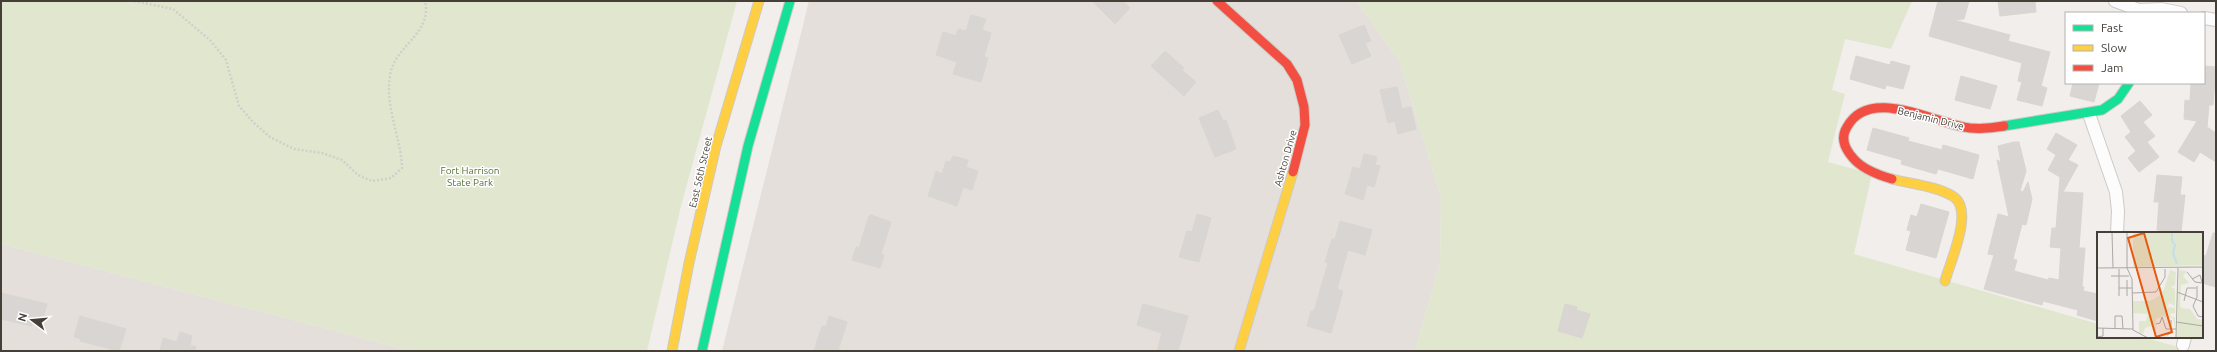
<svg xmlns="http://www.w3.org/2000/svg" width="2217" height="352" viewBox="0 0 2217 352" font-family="Ubuntu,sans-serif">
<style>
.residential{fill:#e4dfda}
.green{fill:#e1e7ce}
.building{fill:#d9d5d2;stroke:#d9d5d1}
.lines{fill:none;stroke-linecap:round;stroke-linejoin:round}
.street-casing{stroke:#cdcac7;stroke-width:14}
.fast-casing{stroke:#cfcac3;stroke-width:11}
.slow-casing{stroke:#cfcac3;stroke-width:11}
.jam-casing{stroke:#cfcac3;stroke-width:11}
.path{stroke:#d1cecc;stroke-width:2.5;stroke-dasharray:2 2;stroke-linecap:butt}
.street{stroke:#fdfcfc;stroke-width:12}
.fast{stroke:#16e098;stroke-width:9}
.slow{stroke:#ffcf43;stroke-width:9}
.jam{stroke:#f24e42;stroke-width:9}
.labels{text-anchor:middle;stroke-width:3;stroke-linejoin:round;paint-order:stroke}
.street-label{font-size:10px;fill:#453f38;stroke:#fff}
.park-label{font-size:10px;fill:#527032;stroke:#fff}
.inset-river{fill:none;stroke:#c1dee9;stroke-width:2}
.inset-road{fill:none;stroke:#aca8a3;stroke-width:1}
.view{fill:#e8590c;fill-opacity:0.15;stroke:#e8590c;stroke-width:2}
.inset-edge{fill:none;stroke:#453f38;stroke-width:2}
</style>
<rect width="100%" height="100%" fill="#f1eeeb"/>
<!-- residential -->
<g class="residential">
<path d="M809,1H1356L1399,60L1441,197L1440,263L1415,351H722Z"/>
<path d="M1,244L412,351H1Z"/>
</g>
<!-- green -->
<g class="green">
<path d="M1,1H737L681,206L647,351H412L1,244Z"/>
<path d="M1356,1H1912L1891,49L1845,39L1832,90L1845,94L1828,162L1872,174L1854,254L2098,324V337H2143L2192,351H1415L1440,263L1441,197L1399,60Z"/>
</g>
<!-- building -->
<g class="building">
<path d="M1092,1H1123L1130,8L1115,24Z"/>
<path d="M1938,1H1969L1964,19L1954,20L2010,35L2008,41L2050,52L2041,86L2047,88L2042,106L2017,100L2022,82L2018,81L2022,63L1929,36Z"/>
<path d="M1998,1H2035L2036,12L2000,16Z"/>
<path d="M971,15L986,19L982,30L991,33L984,57L988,58L981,82L953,74L957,62L936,55L943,32L956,36L958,29L966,31Z"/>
<path d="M1364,25L1371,41L1365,43L1371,56L1352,64L1339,35Z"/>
<path d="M1165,51L1184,68L1182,70L1196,82L1184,96L1151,66Z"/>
<path d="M1856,56L1890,65L1891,61L1910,66L1903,89L1886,85L1885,89L1850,79Z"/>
<path d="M2204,66L2216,67L2213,105H2209L2207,127L2216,133V162L2200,152L2194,162L2178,152L2197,121L2184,119L2185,100L2190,101L2191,83H2204Z"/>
<path d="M1961,76L1997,86L1990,109L1955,100Z"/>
<path d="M2073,83H2099L2094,102L2070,96Z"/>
<path d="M1397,87L1402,109L1411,107L1416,129L1398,134L1395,121L1388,123L1380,90Z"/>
<path d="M2140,101L2152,115L2143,122L2155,136L2147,142L2159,157L2139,172L2128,158L2136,151L2125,137L2131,132L2121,116Z"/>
<path d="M1218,110L1223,121L1226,120L1236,149L1215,157L1199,118Z"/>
<path d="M1873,128L1909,138L1908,141L1942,150L1943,145L1979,155L1973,179L1938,169L1936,174L1901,164L1902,160L1867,150Z"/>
<path d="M2056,133L2077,145L2068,160L2078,165L2063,192L2083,193L2079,248H2085L2082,287H2084L2083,291L2098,294V321L2077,315L2078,310L2043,301L2042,305L1984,289L1994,255L1988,254L1998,214L2009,217L1997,160L2001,162L1998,146L2014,142H2019L2026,171L2020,191L2023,192L2028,182L2032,199L2026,225L2022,224L2013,259L2017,260L2014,271L2048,280L2049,278L2059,280L2061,248L2050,247L2052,228H2056L2060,177L2048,170L2056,155L2047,149Z"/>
<path d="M1364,154L1377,157L1375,165L1380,166L1374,187L1367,185L1363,200L1345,194L1353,167L1360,169Z"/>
<path d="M953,156L968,160L966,167L978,171L972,190L963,187L957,206L928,196L936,171L942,174L946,161L950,162Z"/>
<path d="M2157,175L2182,177L2180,195H2185L2181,232L2157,230L2159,202H2154Z"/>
<path d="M1921,204L1949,212L1936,258L1906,250L1911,231L1907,230L1911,215L1917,217Z"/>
<path d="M1197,214L1211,218L1199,262L1179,257L1187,231L1192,232Z"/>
<path d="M871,215L891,222L881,254L884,255L880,268L852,260L856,247L859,248L869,216Z"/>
<path d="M1340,221L1372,230L1365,255L1348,250L1337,289L1343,291L1331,333L1307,326L1311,311H1314L1328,263L1325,262L1332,239H1335Z"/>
<path d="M2213,233H2216V287L2202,283V255L2206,256Z"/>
<path d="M1,293L47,304L41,325L32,323V326L1,319Z"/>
<path d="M1143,304L1188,316L1178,351H1157L1162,333L1137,325Z"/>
<path d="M1565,304L1577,307L1576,310L1590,314L1582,338L1558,331Z"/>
<path d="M80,316L126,329L119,351L80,341L81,339L74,337Z"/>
<path d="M829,316L847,322L838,351H814L822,326L826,327Z"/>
<path d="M180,332L192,336L190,345L196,347L195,351H160L163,338L177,342Z"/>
</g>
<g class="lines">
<defs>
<g id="street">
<path d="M2115,1L2139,10L2161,9L2181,13"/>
<path d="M2204,18L2216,20"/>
<path d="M2089,114L2116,192L2118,211L2117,233"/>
<path d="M2183,345L2185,337"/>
</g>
<g id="fast">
<path d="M2004,126L2102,110L2118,99L2129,83"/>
<path d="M702,351L748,146L790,1"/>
</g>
<g id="slow">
<path d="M1892,179C1911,184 1937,186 1954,197C1974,211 1950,262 1945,281"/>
<path d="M672,351L689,263L716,146L759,1"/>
<path d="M1239,351L1293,172"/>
</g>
<g id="jam">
<path d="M1217,1L1287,64L1297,80L1304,107L1305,125L1293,172"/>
<path d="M1892,179C1878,175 1862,169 1853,158C1845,149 1840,138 1847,127C1870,85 1935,124 1970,128C1981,129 1993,128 2004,126"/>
</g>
</defs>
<!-- street casing -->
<use href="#street" class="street-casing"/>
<!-- fast casing -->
<use href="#fast" class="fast-casing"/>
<!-- slow casing -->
<use href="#slow" class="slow-casing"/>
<!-- jam casing -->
<use href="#jam" class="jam-casing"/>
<!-- path -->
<path class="path" d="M134,1L173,9L210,40L226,60L239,106L254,123L270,137L294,149L322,153L342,160L358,175L372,181L391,178L402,168C401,136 383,104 391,71C398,44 432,33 425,1"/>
<!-- street -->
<use href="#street" class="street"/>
<!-- fast -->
<use href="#fast" class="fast"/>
<!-- slow -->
<use href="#slow" class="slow"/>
<!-- jam -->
<use href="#jam" class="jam"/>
</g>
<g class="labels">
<!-- street labels -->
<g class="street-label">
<text transform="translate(1931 118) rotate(14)" y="4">Benjamin Drive</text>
<text transform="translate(1285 158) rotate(-74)" y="4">Ashton Drive</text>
<text transform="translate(700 172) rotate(-77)" y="4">East 56th Street</text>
</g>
<!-- park labels -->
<g class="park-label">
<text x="470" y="174">Fort Harrison<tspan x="470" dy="12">State Park</tspan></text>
</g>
</g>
<!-- overview -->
<g transform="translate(2097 232)">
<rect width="106" height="106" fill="#f1eeeb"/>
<path d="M36,0H106V33L36,35ZM73,38L79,40L78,53L74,55L78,57V74L72,71L70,75L78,76V81L73,82L75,86L78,85V95L76,87L66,84L59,87V104L54,94L48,96L46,102L42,101V89H49L51,82L36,81V69H53L62,64L67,57ZM82,38L90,39L86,44L92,51L84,53L83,72L84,76L93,77L100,87L106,88V106H80Z" fill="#e1e7ce"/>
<path class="inset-river" d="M75,0V9L78,13L76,21L80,32"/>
<path class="inset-road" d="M15,0L16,36M30,0V36L35,47L36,98L51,106M0,36L106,35M22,37V64M90,40L98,50L106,51M14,44H32M95,47L103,43L105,50M30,48V64M100,54V65L96,74L101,84L106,85M22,56H35M80,60L106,70M35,61L59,60L68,45V37M87,69L90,56H99M79,90L106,94M59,92L63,91L65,85L69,97H79M0,96L36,97M18,96V84H25L26,97M70,103L74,101V88M0,105L6,104V96M79,106L81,36"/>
<path class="view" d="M47,1L75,100L59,105L31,6Z"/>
<rect width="106" height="106" class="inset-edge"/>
</g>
<!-- border -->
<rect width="2217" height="352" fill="none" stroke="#453f38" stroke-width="4"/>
<!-- legend -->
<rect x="2065" y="12" width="140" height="72" fill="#ffffff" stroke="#b5b2af"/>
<rect x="2073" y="25" width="20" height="6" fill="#16e098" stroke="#b5b2af"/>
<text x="2101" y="32" font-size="12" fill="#453f38">Fast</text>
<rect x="2073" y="45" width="20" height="6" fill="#ffcf43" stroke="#b5b2af"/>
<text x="2101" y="52" font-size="12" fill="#453f38">Slow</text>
<rect x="2073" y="65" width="20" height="6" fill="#f24e42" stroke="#b5b2af"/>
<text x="2101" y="72" font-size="12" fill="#453f38">Jam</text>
<!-- north arrow -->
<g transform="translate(32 320) rotate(286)" stroke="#ffffff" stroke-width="3" paint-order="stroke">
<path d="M0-3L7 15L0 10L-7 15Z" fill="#453f38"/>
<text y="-6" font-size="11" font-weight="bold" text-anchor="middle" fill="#453f38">N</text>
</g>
</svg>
